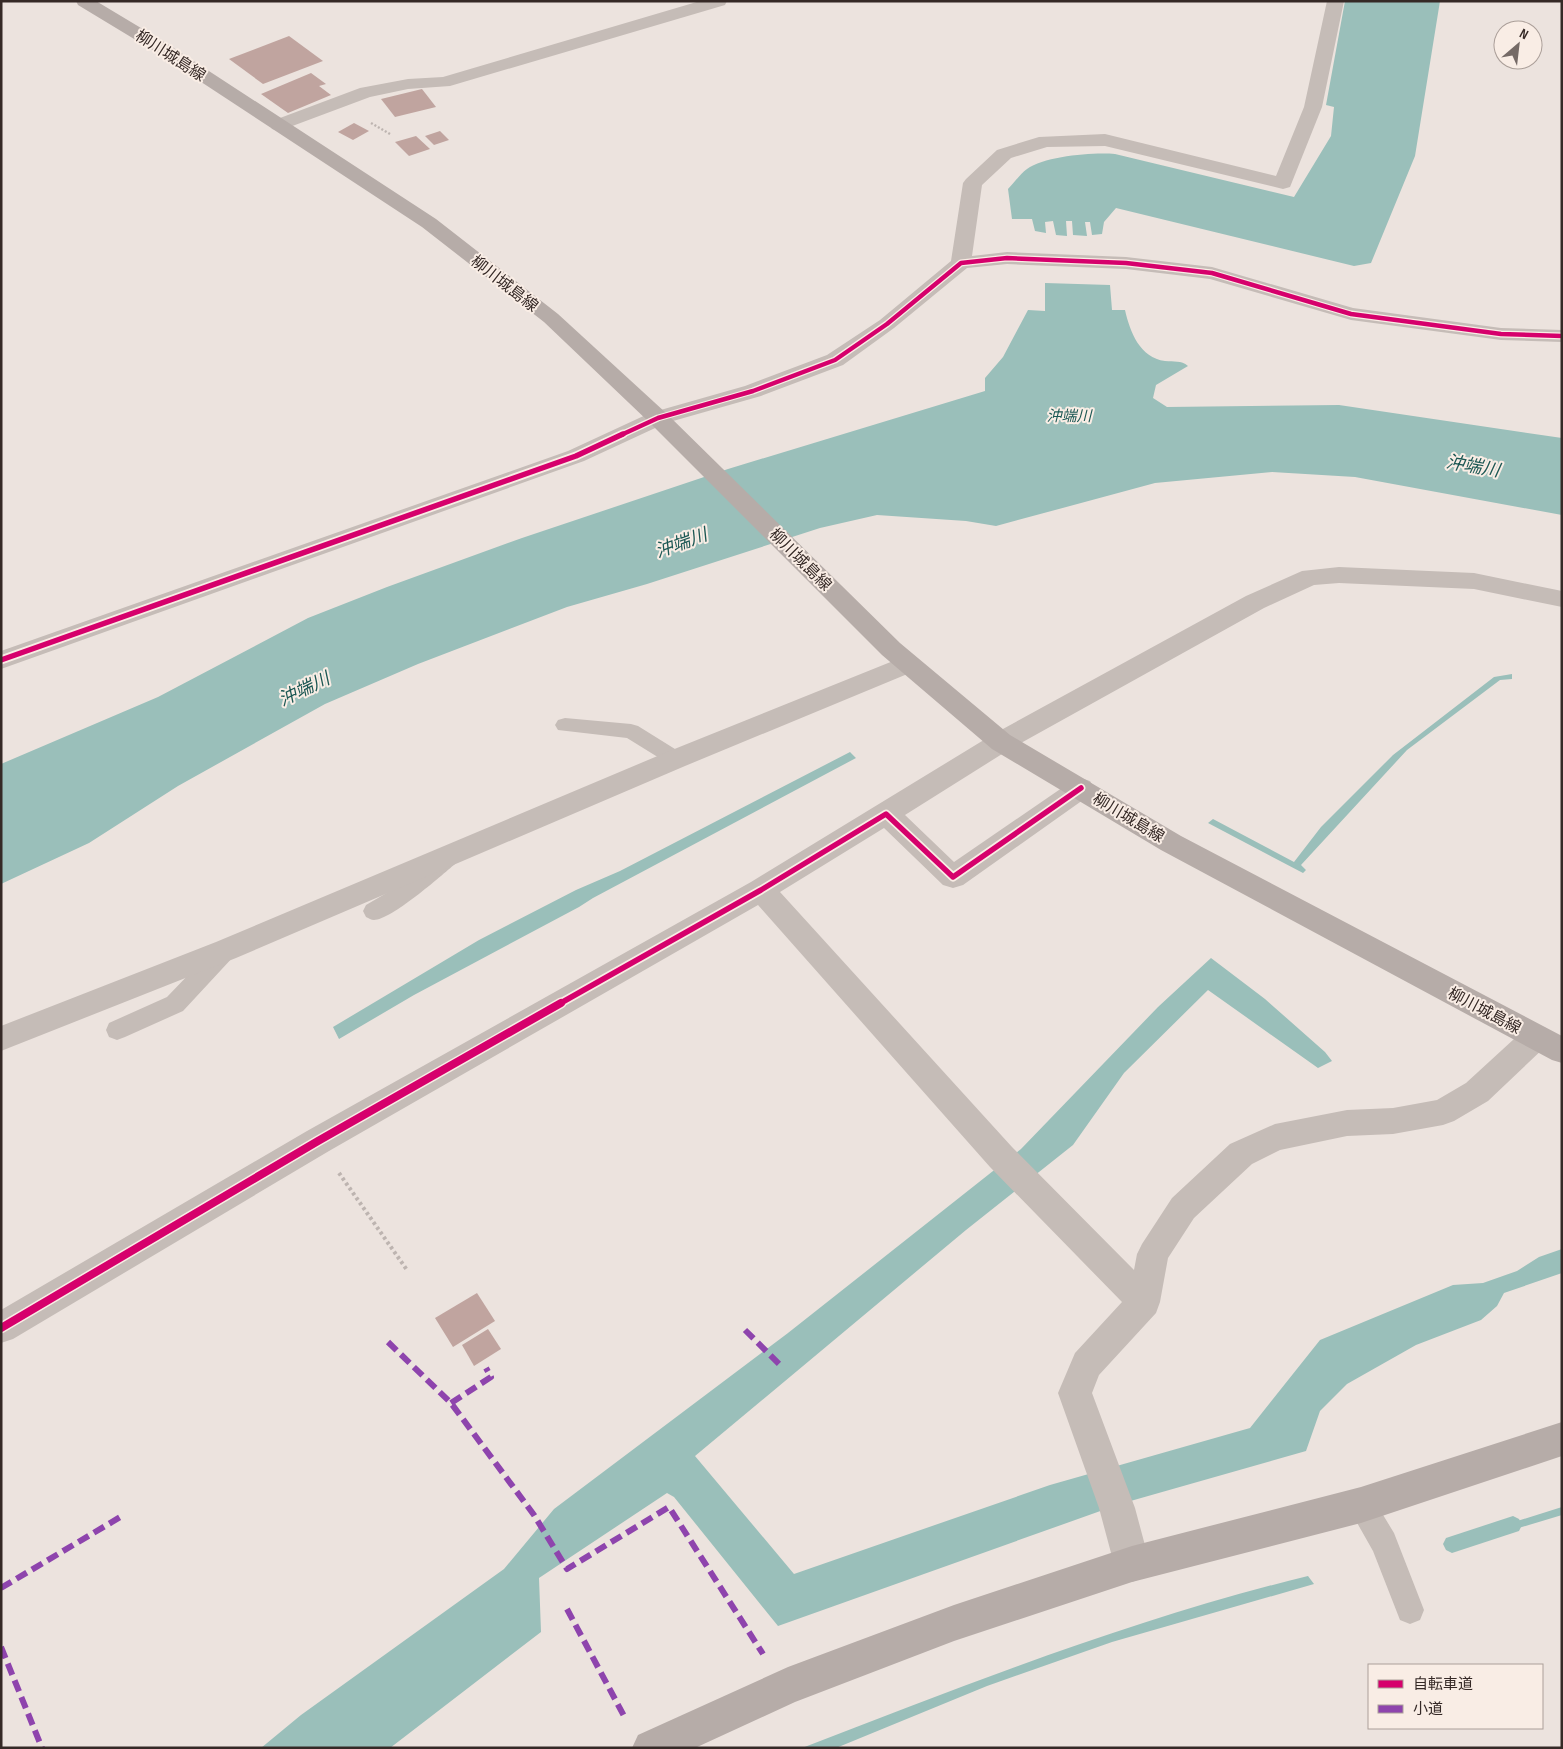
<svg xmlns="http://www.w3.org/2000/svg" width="1563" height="1749" viewBox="0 0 1563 1749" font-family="'Sofia Sans Condensed','Noto Sans JP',sans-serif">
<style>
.water{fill:#9abfba}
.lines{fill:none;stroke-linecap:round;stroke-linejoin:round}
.stream{fill:#9abfba;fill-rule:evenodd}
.building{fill:#c0a49f}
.path-far1{stroke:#bdb4b0;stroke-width:2.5;stroke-dasharray:2 2;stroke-linecap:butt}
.path{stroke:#bdb4b0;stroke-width:4;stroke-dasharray:3 3;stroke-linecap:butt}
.lane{fill:#c5bcb7;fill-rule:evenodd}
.street{fill:#c5bcb7;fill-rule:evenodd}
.secondary{fill:#b6aca8;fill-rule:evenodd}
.quiet{stroke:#8e44ad;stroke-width:6;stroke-dasharray:12 6;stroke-linecap:butt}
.cycleway-far2-casing{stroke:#f9ede5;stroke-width:7}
.cycleway-far1-casing{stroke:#f9ede5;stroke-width:9}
.cycleway-casing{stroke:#f9ede5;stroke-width:11}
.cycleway-far2{stroke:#d6006c;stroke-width:4.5}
.cycleway-far1{stroke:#d6006c;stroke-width:5.5}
.cycleway{stroke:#d6006c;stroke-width:8}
.labels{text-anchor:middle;stroke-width:4;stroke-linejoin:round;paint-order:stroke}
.far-water-label{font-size:15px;font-style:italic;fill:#1b5753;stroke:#f9ede5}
.street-label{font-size:16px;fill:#352926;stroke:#f9ede5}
.water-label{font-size:18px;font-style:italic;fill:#1b5753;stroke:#f9ede5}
</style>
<rect width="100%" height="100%" fill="#ece3de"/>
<!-- water -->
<g class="water">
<path d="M1345,1H1440L1415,156L1371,263L1354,266L1116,208L1104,222L1102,234L1092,235L1090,222H1085L1087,236L1073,235L1072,221H1066L1067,236L1056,235L1053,221L1045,222L1046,233L1035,231L1032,219H1012L1008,189C1014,183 1020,174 1027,169C1045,156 1093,152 1115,154L1294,197L1331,136L1334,107L1326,105Z"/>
<path d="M1045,283L1110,285L1112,310H1125C1130,332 1140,358 1165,361C1174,362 1181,360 1188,366L1156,385L1153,398L1167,407L1339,405L1562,438V515L1355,477L1272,472L1155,483L996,526L966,521L877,515L820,528L647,584L567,607L418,664L325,704L178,786L89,843L1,884V764L158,697L308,618L387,587L522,538L728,469L985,391V378L1003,357L1028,310L1045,311Z"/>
<path d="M1512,674V679L1500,680L1407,750L1301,865L1306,870L1303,873L1208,823L1213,819L1294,862L1321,827L1393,755L1494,677Z"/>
<path d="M850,752L856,758L593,898L579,907L414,995L339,1039L333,1027L479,940L576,890L620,871Z"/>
<path d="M1211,958L1265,999L1325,1052L1332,1061L1318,1068L1208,990L1124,1073L1073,1145L966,1230L695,1456L794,1574L1050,1485L1250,1428L1320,1340L1453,1285L1483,1283L1517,1271L1539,1257L1562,1249V1273L1504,1293L1497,1306L1481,1320L1416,1345L1347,1384L1320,1411L1306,1451L1120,1504L778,1626L674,1497L667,1493L539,1578L541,1632L390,1748H261L301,1715L504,1569L554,1509L788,1333L1021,1149L1158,1007Z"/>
<path d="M1562,1507V1515L1499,1534L1495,1528Z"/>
<path d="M1308,1576L1314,1584L1112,1642L987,1686L836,1748H802C968,1684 1135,1618 1308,1576Z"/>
</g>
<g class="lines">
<!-- stream -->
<path class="stream" d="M1513,1516L1519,1519L1522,1525L1519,1531L1452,1553L1446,1550L1443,1544L1446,1538Z"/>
</g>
<!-- building -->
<g class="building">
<path d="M289,36L323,61L263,84L229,59Z"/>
<path d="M311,73L326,84L319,86L331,95L288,113L261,94Z"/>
<path d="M422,89L436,107L395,117L381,99Z"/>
<path d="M354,123L369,131L353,140L338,132Z"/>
<path d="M440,131L449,140L434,145L425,136Z"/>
<path d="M416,136L430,149L409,156L395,142Z"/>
<path d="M477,1293L495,1321L453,1347L435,1318Z"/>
<path d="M488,1329L501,1349L474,1366L462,1345Z"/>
</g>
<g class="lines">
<!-- path-far1 -->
<path class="path-far1" d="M371,123L390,134"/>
<!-- path -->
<path class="path" d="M339,1173L407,1270"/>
<!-- lane -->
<g class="lane">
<path d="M565,718L631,724L638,726L683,754L686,759L683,764L676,767L669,764L627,738L558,730L555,725L558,720Z"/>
<path d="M448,850L455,852L459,858L455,864C441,876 391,920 374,920C371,920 369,918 366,917L363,911L366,905L402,884L441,852Z"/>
<path d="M226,941L234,944L237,950L234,956L183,1011L125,1037L117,1040L109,1037L106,1030L109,1023L167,997L218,944Z"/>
<path d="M1361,1491L1371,1495L1394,1533L1424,1610L1420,1620L1410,1624L1400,1620L1373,1551L1347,1505L1351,1495Z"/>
</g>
<!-- street -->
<g class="street">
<path d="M700,1H727L725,5L450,86L408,89L370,97L279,131L272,129L270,125L272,121L360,88L408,79L443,77Z"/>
<path d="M1327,1H1344L1322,107L1290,187L1283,189L1105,146L1047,147L1011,158L982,185L972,256L1007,252L1126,257L1212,267L1353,308L1501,328L1562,330V342L1501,340L1351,320L1210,279L1126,269L1007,264L967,268L894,328L843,365L761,396L666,423L584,461L1,669V651L568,451L650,413L745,386L827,355L880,320L951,261L963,183L966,179L997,150L1039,137L1105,134L1276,176L1304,107Z"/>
<path d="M1339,567L1474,573L1562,591V607L1474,589L1339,583L1314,585L1264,608L1010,749L905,815L954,862L1072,781L1081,778L1090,781L1094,788L1090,795L963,885L953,888L943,885L884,828L780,892L1012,1147L1134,1270L1137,1254L1142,1244L1172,1198L1230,1144L1275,1124L1347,1110L1393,1108L1437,1100L1466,1083L1526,1028L1536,1025L1546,1028L1551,1037L1546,1046L1488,1101L1454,1121L1443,1125L1393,1134L1347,1136L1280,1150L1252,1164L1194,1218L1168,1258L1160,1302L1156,1313L1099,1375L1092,1393L1135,1508L1150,1564L1145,1577L1132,1582L1119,1577L1114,1564L1099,1508L1058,1393L1075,1353L1122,1302L990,1167L758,905L329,1151L13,1339L1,1343V1310L307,1131L751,882L992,735L1246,596L1302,571Z"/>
<path d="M908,655L917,658L920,664L917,670L685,766L236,958L1,1051V1026L216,942L667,752Z"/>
</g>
<!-- secondary -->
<g class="secondary">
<path d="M76,1H96L166,43L436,219L558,314L666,413L900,643L1010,735L1181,836L1562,1036V1063L1552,1060L1161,850L992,749L882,655L650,423L544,322L422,227L154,51L78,5Z"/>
<path d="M1562,1422V1456L1361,1523L1132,1582L954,1641L795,1702L695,1748H632L638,1735L788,1667L954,1605L1132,1546L1361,1487Z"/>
</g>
<!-- quiet -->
<g class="quiet">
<path d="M745,1330L782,1367"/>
<path d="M388,1342L451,1403L534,1515L567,1569L669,1507L763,1654"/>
<path d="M451,1403L491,1377L486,1368"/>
<path d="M1,1588L122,1516"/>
<path d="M567,1609L624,1716"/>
<path d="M1,1647L42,1748"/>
</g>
<defs>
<path id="cycleway-far2" d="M621,435L658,418L753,391L835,360L887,324L961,263L1007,258L1126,263L1212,273L1351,314L1501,334L1562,336"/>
<g id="cycleway-far1">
<path d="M1,660L576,456L623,434"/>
<path d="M559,1004L761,890L886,814L953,877L1081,788"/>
</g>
<path id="cycleway" d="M1,1328L318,1141L561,1003"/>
</defs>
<!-- cycleway-far2 casing -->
<use href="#cycleway-far2" class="cycleway-far2-casing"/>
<!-- cycleway-far1 casing -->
<use href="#cycleway-far1" class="cycleway-far1-casing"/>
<!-- cycleway casing -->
<use href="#cycleway" class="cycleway-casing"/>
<!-- cycleway-far2 -->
<use href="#cycleway-far2" class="cycleway-far2"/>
<!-- cycleway-far1 -->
<use href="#cycleway-far1" class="cycleway-far1"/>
<!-- cycleway -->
<use href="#cycleway" class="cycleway"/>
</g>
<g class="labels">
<!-- far-water labels -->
<g class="far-water-label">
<text x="1069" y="421">沖端川</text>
</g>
<!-- street labels -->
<g class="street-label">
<text transform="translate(171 55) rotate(33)" y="6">柳川城島線</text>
<text transform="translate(505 283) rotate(38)" y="6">柳川城島線</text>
<text transform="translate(801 559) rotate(45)" y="6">柳川城島線</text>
<text transform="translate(1129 817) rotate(31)" y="6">柳川城島線</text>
<text transform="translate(1485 1010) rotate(28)" y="6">柳川城島線</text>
</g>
<!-- water labels -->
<g class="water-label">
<text transform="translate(1473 466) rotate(10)" y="6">沖端川</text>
<text transform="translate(681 543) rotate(-20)" y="6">沖端川</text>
<text transform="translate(304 689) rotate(-26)" y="6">沖端川</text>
</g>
</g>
<!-- border -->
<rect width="1563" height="1749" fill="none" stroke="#352926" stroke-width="5"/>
<!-- legend -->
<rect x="1368" y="1664" width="175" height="65" fill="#f9ede5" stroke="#ab9f99"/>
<rect x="1378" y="1680" width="25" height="8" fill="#d6006c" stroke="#ab9f99"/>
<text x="1413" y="1689" font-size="15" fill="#352926">自転車道</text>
<rect x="1378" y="1705" width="25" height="8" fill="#8e44ad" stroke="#ab9f99"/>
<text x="1413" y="1714" font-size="15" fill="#352926">小道</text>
<!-- north arrow -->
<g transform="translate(1518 45) rotate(28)"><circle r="24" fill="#f9ede5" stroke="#ab9f99"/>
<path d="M0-4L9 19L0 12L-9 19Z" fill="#756a66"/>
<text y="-8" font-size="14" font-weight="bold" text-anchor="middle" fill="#352926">N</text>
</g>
</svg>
